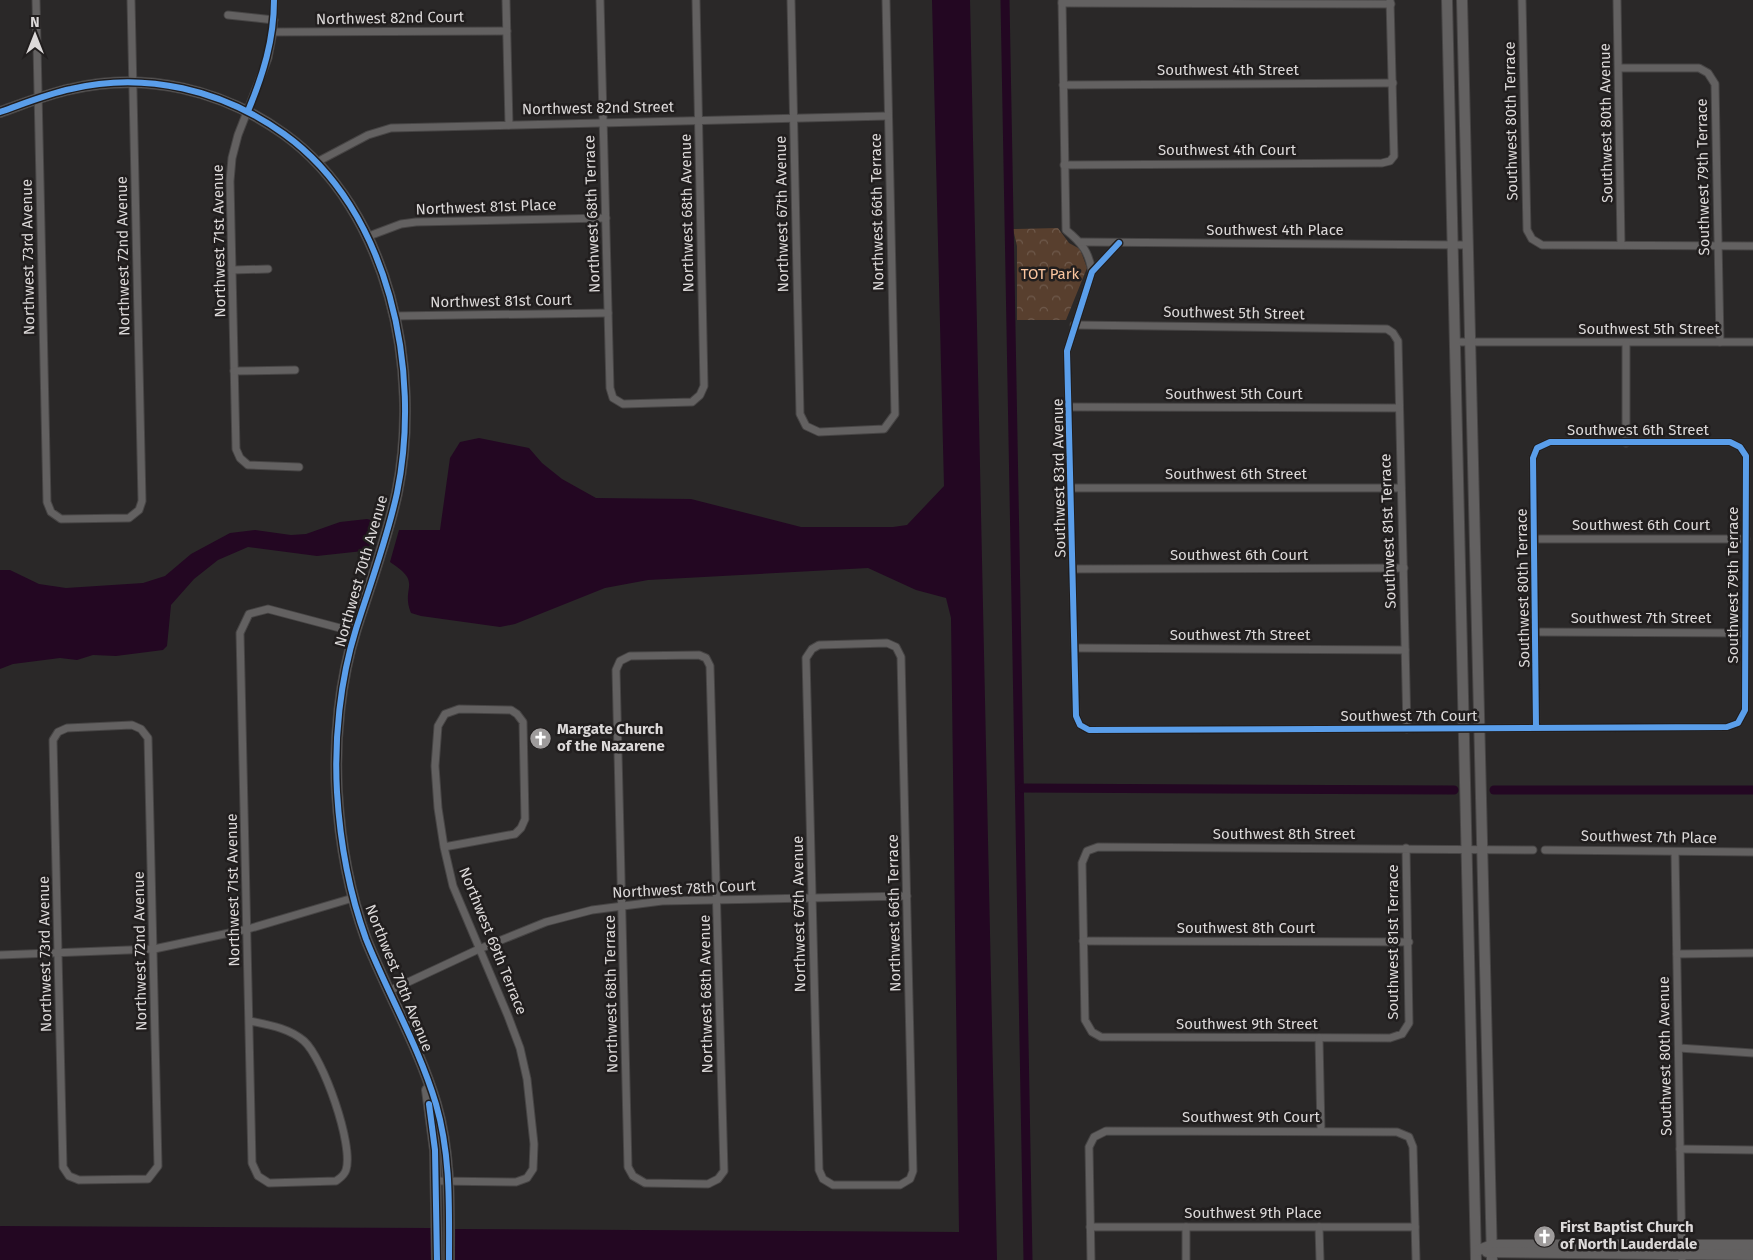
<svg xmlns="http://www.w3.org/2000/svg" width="1753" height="1260" viewBox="0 0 1753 1260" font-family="'Fira Sans',sans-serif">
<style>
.park{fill:url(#park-crowns)}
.water{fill:#230722}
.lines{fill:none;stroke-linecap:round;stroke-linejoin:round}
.canal{stroke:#230722;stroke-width:9}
.street-casing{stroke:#474545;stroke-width:9}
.secondary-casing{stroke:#474545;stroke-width:12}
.street{stroke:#636161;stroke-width:7}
.secondary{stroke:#636161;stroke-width:10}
.cycleway-casing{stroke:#211e1e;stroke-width:9}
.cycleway{stroke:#5a9eea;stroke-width:6}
.labels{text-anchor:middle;stroke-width:5;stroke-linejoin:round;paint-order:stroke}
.street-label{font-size:15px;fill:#dcd9d9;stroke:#211e1e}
.park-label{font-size:15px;fill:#fac59f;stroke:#211e1e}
.poi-label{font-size:15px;font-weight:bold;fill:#dcd9d9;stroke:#211e1e;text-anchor:start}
</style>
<defs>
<pattern id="park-crowns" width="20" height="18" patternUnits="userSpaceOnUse" patternTransform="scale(1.25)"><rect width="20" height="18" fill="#583f2e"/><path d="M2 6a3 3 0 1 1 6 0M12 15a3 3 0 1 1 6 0" fill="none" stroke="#6f5a4c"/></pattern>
</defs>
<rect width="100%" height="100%" fill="#2a2828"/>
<!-- park -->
<path class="park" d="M1058,228L1069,243L1080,249L1087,268L1066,320H1017V246L1013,229Z"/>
<!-- water -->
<g class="water">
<path d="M932,0H970L997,1260H454L455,1229L959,1232L951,618L946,598L916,590L868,568L648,580L605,588L515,624L500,627L421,616L411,613C400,586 424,584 390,562L399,530H440L450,458L460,442L479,438L529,448L542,463L562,479L596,498L691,499L801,527H893L907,525L944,486Z"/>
<path d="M367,519L375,521L369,548L363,551L317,556L248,547L218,560L194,579L171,605L167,646L163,650L116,656L93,655L77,660L60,658L13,664L0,669V570H10L39,584L66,588L143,583L165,576L191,554L230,533L255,530L291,535L306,534L340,522Z"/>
<path d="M0,1226L431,1228V1260H0Z"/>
</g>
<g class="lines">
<!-- canal -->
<g class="canal">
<path d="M1005,0L1028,1260"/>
<path d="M1022,788L1454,790"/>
<path d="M1494,790H1753"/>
</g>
<defs>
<g id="street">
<path d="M36,0L47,502L51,512L61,519L129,518L139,510L142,501L131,0"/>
<path d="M274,0L273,32L268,58L238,135L232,158L230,181L236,449L240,458L248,465L299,467"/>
<path d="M506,0L509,125"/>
<path d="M600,0L610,388L613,398L623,404L692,402L700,395L704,386L696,0"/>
<path d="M791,0L800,414L806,426L819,432L884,429L895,414L886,0"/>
<path d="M1062,0L1066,230C1082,243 1089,252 1092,272"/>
<path d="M1522,0L1527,230L1532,239L1542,245L1753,246"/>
<path d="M1617,0L1621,245"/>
<path d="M1062,3L1391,4"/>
<path d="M228,15L274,20"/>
<path d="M273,32L507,31"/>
<path d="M1619,68H1699L1708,73L1715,84L1720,342"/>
<path d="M1063,85L1393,83"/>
<path d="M317,162L368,135L391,128L888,116"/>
<path d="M1064,165L1382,163L1390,161L1394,156L1390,0"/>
<path d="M369,236L401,224L416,222L606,218"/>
<path d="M1081,242L1468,245"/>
<path d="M1119,243L1092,272L1067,351L1076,716L1080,725L1089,730L1727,727L1738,723L1745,710L1746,456L1740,447L1730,442H1550L1537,448L1533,458L1536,728"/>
<path d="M232,270L268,269"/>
<path d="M394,316L608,313"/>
<path d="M1074,325L1387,329L1393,333L1398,341L1407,729"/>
<path d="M1455,342H1753"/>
<path d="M234,371L295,370"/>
<path d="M1070,407L1399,408"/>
<path d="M1626,443V344"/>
<path d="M1071,488H1401"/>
<path d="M1535,539H1746"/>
<path d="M1074,569L1404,568"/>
<path d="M1536,632L1745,633"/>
<path d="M887,643L896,647L901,657L913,1171L910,1179L900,1185H833L823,1179L819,1170L806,658L812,649L819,645Z"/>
<path d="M1075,648L1405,650"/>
<path d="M699,655L706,658L710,666L724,1171L718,1179L708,1184L645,1183L633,1176L628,1167L616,670L620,661L630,656Z"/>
<path d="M132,725L141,729L148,738L158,1166L148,1179L79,1180L69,1176L63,1167L53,740L58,732L67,728Z"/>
<path d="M1406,848L1409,1023L1402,1034L1390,1038L1101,1037L1092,1032L1085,1020L1082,863L1087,851L1098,847L1533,850"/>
<path d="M1545,850L1753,852"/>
<path d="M1675,852L1682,1260"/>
<path d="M1083,941L1409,942"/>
<path d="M1677,954L1753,953"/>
<path d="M0,955L154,949L248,929L353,898"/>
<path d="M389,991L479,949L546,922L592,910L662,901L907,896"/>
<path d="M250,1021C269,1025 289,1028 304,1041C323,1058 354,1145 346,1170C344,1176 340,1178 336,1181L269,1183L258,1176L252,1163L240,633L249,614L268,609L355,632"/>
<path d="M1319,1038L1321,1131"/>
<path d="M1679,1048L1753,1053"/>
<path d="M1680,1149L1753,1150"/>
<path d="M437,1181L516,1182L527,1178L533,1169L534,1144L527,1079L520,1048L508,1016L453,886L444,847L438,808L435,766L438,726L445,714L459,709L511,710L517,714L523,722L525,819L521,828L515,834L444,847"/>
<path d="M1090,1227H1415"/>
<path d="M1186,1227V1260"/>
<path d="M1319,1227L1320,1260"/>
<path d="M1091,1260L1089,1147L1094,1137L1106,1131L1397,1132L1409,1137L1413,1147L1416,1260"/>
</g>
<g id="secondary">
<path d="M1447,0L1476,1260"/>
<path d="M1462,0L1492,1260"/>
<path d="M0,112C23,104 47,94 71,89C145,71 223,90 284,134C390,210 422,371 397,493C387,539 370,585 356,629C340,680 334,740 337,792C340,842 349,892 366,939C388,994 419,1047 436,1104C451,1156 449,1207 449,1260"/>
<path d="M427,1090L435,1150L437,1260"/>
<path d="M1476,1251L1492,1245H1753"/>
<path d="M1487,1252L1753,1255"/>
</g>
</defs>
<!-- street casing -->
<use href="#street" class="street-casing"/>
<!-- secondary casing -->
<use href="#secondary" class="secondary-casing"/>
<!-- street -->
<use href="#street" class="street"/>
<!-- secondary -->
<use href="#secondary" class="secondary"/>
<defs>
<g id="cycleway">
<path d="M248,111C263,75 274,40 274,0"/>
<path d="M0,112C23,104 47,94 71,89C145,71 223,90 284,134C390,210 422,371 397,493C387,539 370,585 356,629C340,680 334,740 337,792C340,842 349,892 366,939C388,994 419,1047 436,1104C451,1156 449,1207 449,1260"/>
<path d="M1119,243L1092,272L1067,351L1076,716L1080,725L1089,730L1727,727L1738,723L1745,710L1746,456L1740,447L1730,442H1550L1537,448L1533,458L1536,728"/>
<path d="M429,1104L435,1150L437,1260"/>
</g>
</defs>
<!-- cycleway casing -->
<use href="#cycleway" class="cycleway-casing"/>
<!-- cycleway -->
<use href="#cycleway" class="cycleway"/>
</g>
<!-- icons -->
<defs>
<symbol id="church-disc" viewBox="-11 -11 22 22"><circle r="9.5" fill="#9e9b9b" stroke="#211e1e"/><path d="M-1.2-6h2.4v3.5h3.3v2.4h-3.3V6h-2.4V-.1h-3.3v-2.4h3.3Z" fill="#fff"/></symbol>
</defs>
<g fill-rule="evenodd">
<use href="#church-disc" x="528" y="726" width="25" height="25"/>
<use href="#church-disc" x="1532" y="1224" width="25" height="25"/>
</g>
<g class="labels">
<!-- street labels -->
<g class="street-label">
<text transform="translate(390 18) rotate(-1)" y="5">Northwest 82nd Court</text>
<text x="1228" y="75">Southwest 4th Street</text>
<text transform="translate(598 108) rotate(-1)" y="5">Northwest 82nd Street</text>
<text transform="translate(1511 121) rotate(-91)" y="5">Southwest 80th Terrace</text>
<text transform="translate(1606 123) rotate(-91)" y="5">Southwest 80th Avenue</text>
<text x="1227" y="155">Southwest 4th Court</text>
<text transform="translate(1703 177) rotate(-91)" y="5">Southwest 79th Terrace</text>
<text transform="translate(486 207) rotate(-2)" y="5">Northwest 81st Place</text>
<text transform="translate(877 212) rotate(-91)" y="5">Northwest 66th Terrace</text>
<text transform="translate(687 213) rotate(-91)" y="5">Northwest 68th Avenue</text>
<text transform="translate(592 214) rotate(-92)" y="5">Northwest 68th Terrace</text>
<text transform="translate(782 214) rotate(-91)" y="5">Northwest 67th Avenue</text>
<text x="1275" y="235">Southwest 4th Place</text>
<text transform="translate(219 241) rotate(-91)" y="5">Northwest 71st Avenue</text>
<text transform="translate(123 256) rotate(-91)" y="5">Northwest 72nd Avenue</text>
<text transform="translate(28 257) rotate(-91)" y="5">Northwest 73rd Avenue</text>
<text transform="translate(501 301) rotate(-1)" y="5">Northwest 81st Court</text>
<text transform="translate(1234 313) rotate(1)" y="5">Southwest 5th Street</text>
<text x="1649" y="334">Southwest 5th Street</text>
<text x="1234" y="399">Southwest 5th Court</text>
<text x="1638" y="435">Southwest 6th Street</text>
<text x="1236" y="479">Southwest 6th Street</text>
<text transform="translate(1059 478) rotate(-91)" y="5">Southwest 83rd Avenue</text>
<text x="1641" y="530">Southwest 6th Court</text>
<text transform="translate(1388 531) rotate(-92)" y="5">Southwest 81st Terrace</text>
<text x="1239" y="560">Southwest 6th Court</text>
<text transform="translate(361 571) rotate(-74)" y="5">Northwest 70th Avenue</text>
<text transform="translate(1733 585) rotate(-90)" y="5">Southwest 79th Terrace</text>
<text transform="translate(1523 588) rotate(-91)" y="5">Southwest 80th Terrace</text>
<text x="1641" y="623">Southwest 7th Street</text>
<text x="1240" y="640">Southwest 7th Street</text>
<text x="1409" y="721">Southwest 7th Court</text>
<text x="1284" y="839">Southwest 8th Street</text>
<text transform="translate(1649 837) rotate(1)" y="5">Southwest 7th Place</text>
<text transform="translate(684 889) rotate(-3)" y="5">Northwest 78th Court</text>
<text transform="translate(233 890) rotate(-91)" y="5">Northwest 71st Avenue</text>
<text transform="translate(894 913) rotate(-91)" y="5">Northwest 66th Terrace</text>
<text transform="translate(799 914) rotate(-91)" y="5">Northwest 67th Avenue</text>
<text x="1246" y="933">Southwest 8th Court</text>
<text transform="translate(493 941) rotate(68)" y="5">Northwest 69th Terrace</text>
<text transform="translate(1393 942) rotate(-90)" y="5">Southwest 81st Terrace</text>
<text transform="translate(140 951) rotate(-91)" y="5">Northwest 72nd Avenue</text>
<text transform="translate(45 954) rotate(-91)" y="5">Northwest 73rd Avenue</text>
<text transform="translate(399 978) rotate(68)" y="5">Northwest 70th Avenue</text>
<text transform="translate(611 994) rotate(-91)" y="5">Northwest 68th Terrace</text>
<text transform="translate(706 994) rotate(-91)" y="5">Northwest 68th Avenue</text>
<text x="1247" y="1029">Southwest 9th Street</text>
<text transform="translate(1665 1056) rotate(-91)" y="5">Southwest 80th Avenue</text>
<text x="1251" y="1122">Southwest 9th Court</text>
<text x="1253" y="1218">Southwest 9th Place</text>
</g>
<!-- park labels -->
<g class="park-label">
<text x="1050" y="279">TOT Park</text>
</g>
<!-- poi labels -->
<g class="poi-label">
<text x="557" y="734">Margate Church<tspan x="557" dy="17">of the Nazarene</tspan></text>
<text x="1560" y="1232">First Baptist Church<tspan x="1560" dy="17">of North Lauderdale</tspan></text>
</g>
</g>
<!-- north arrow -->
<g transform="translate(35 35)" stroke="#211e1e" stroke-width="4" paint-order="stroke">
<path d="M0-4L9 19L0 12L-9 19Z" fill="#dcd9d9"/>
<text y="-8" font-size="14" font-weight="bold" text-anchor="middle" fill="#dcd9d9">N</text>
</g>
</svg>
